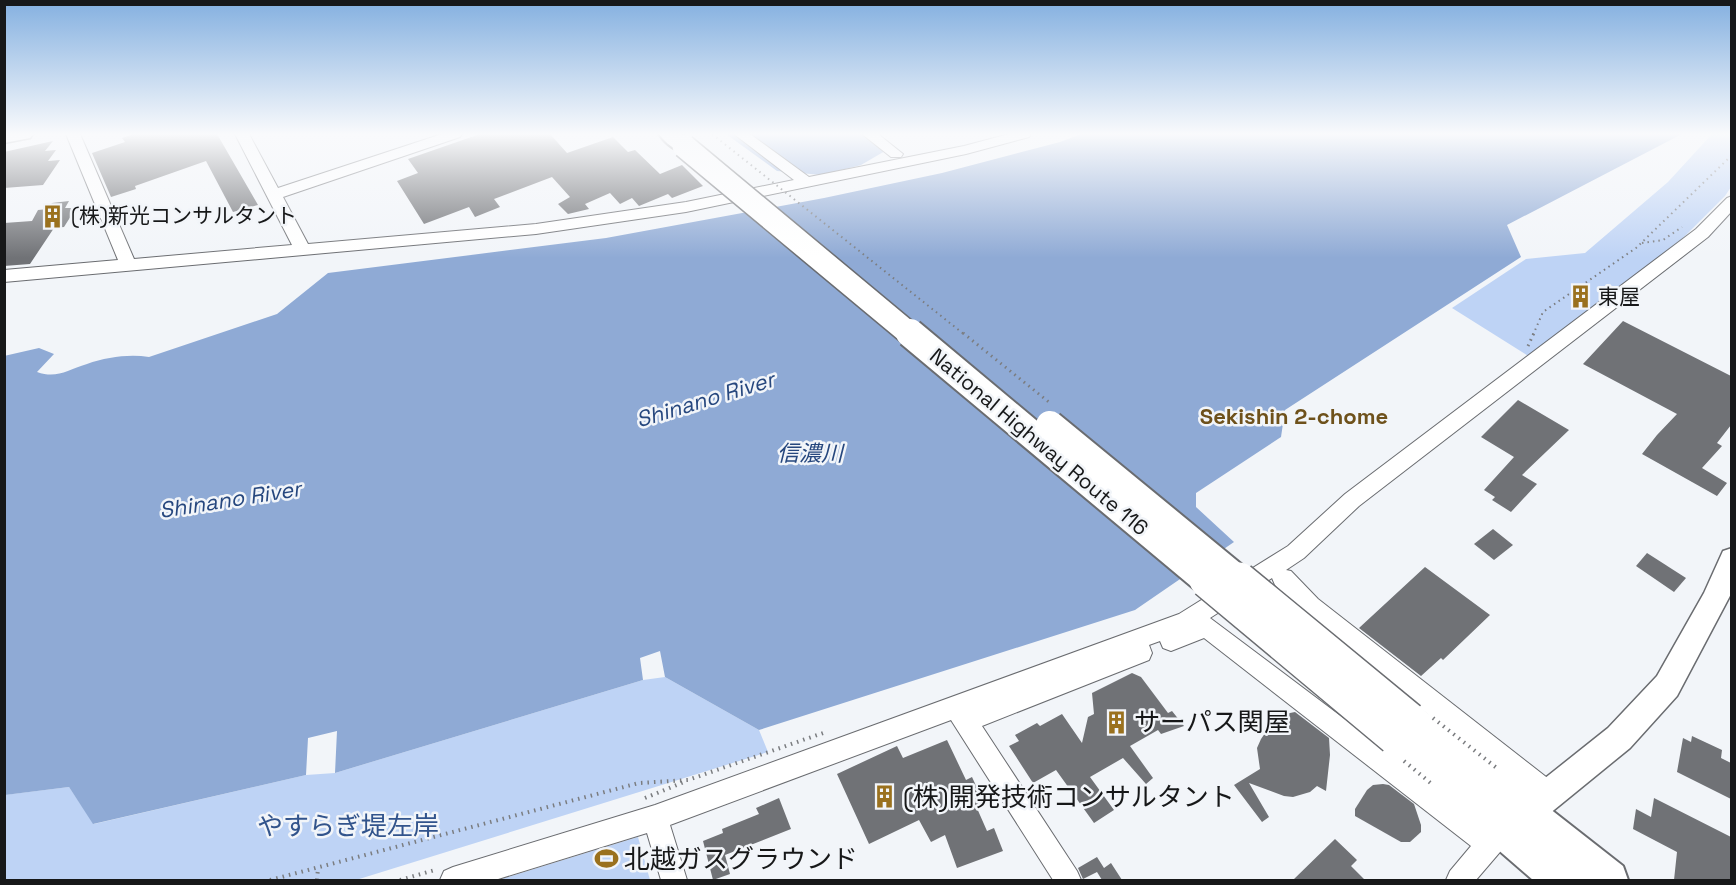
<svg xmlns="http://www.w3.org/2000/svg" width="1736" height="885" viewBox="0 0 1736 885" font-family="'Space Grotesk','Noto Sans JP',sans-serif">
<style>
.green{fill:#bed3f5}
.forest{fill:#96b1dd}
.water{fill:#8faad5}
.building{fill:#707276}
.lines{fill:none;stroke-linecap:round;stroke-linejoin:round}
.minor-casing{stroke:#6a6c70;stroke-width:2}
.major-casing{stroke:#6a6c70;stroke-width:3}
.highway-casing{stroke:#6a6c70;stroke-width:4}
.path-far2{stroke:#7b7d80;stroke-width:2;stroke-dasharray:1.5 4;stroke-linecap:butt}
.path-far1{stroke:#7b7d80;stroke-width:3;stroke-dasharray:1.5 4.5;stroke-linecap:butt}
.path{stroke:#7b7d80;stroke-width:4;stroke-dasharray:1.5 5;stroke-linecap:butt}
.minor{fill:#fff;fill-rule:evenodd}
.major{fill:#fff;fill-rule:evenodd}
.highway{fill:#fff;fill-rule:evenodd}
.highway-bridge-far2-casing{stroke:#6a6c70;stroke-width:26;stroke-linecap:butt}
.highway-bridge-far1-casing{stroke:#6a6c70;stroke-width:32;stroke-linecap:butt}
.highway-bridge-casing{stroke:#6a6c70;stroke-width:38;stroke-linecap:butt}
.path-bridge-far2{stroke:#7b7d80;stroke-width:2;stroke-dasharray:1.5 4;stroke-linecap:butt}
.path-bridge-far1{stroke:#7b7d80;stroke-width:3;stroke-dasharray:1.5 4.5;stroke-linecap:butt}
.path-bridge{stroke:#7b7d80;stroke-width:4;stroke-dasharray:1.5 5;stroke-linecap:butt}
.highway-bridge-far2{stroke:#fff;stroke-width:23}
.highway-bridge-far1{stroke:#fff;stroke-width:28}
.highway-bridge{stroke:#fff;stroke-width:35}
.labels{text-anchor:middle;stroke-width:5;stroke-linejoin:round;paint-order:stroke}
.poi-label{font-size:21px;fill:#171819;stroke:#f2f5f9;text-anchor:start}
.street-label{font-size:21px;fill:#171819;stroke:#f2f5f9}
.water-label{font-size:22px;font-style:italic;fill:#26477e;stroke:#f2f5f9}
.neighbourhood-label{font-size:22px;font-weight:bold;fill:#6e511b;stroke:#f2f5f9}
.near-poi-label{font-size:26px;fill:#171819;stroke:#f2f5f9;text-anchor:start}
.near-park-label{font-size:26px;fill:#32548c;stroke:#f2f5f9}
</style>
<rect width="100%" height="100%" fill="#f2f5f9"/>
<!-- green -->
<g class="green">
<path d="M1712,134H1731V187L1725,196L1669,252L1530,357L1452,308L1526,259L1585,253L1668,182Z"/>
<path d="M665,677L759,730L768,752L356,880H5L4,795L69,787L94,824L306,775L335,773L643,680Z"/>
<path d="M638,837L650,880H498Z"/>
</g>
<!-- forest -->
<path class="forest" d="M726,134H862L885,151L861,165L822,175L777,171Z"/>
<!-- water -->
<path class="water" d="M1081,134H1682L1507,225L1521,257L1285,410L1281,437L1196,493V507L1234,542L1135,610L759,730L665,677L660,651L640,658L643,680L335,773L337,731L308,738L306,775L93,824L69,787L5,795L4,356L39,348L54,354L37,372C57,379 67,370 87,364C107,357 129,354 149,357L277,314L328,273L606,238L824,198L942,173L1060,142Z"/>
<!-- building -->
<g class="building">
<path d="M134,134H217L258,205L233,212L206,161L135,186L136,189L111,197L92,153L125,142L122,138Z"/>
<path d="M480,134H550L567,153L613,137L628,152L635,150L660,174L682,165L703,186L672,198L668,194L639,206L632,198L620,204L610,193L585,204L589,209L568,214L558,204L570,197L552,177L494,199L500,207L475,217L469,207L424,224L397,181L418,173L408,159Z"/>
<path d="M53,141L45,151L56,150L48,161L60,160L43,185L4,188V152Z"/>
<path d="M69,201L65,208H76L64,227L54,228L30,264L4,266V223L32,221L38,210L48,209L52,203Z"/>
<path d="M1623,321L1731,376V425L1717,443L1722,446L1702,468L1727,483L1717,496L1642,454L1657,435L1677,414L1583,364Z"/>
<path d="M1518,400L1569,430L1522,475L1537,484L1511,512L1492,500L1495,497L1484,490L1514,457L1481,437Z"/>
<path d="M1493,529L1513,545L1494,560L1474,544Z"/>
<path d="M1647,553L1686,578L1674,592L1636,566Z"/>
<path d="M1425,567L1490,615L1443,660L1441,658L1421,676L1359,628Z"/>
<path d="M1132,673L1141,677L1168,713L1172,711L1184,726L1161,734L1158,730L1130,746L1153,778L1146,784L1123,758L1090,777L1114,810L1094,823L1056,770L1033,783L1009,746L1019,741L1015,735L1037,723L1040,726L1062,714L1082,743L1088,717L1094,714L1092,693Z"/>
<path d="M1295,712L1329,738L1330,755L1326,791L1317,786L1310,792L1293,797L1284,796L1249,783L1269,817L1262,822L1234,785L1260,769L1257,748L1261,739L1268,729L1285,714Z"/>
<path d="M1692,736L1722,750L1721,758L1731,763V799L1677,772L1683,738L1691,742Z"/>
<path d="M947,740L966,780L972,777L984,803L976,806L987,831L994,828L1003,851L957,868L945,835L931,842L919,820L869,844L837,774L897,746L903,758Z"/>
<path d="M1383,784L1389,785L1414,804L1421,825V832L1410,842H1401L1355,816V809L1367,790L1373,785Z"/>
<path d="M779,798L791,829L725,855L730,874L713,880L703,841L723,833L722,829L759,814L756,808Z"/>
<path d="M1654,798L1731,837V880H1674L1677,852L1633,829L1636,809L1651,817Z"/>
<path d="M1335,839L1357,860L1351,866L1365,880H1293Z"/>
<path d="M1097,857L1104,868L1111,863L1122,880H1102L1097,872L1083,879L1078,868Z"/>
</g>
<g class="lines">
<defs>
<g id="minor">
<path d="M66,134H80L134,259L292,245L235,134H249L278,188L442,134H462L460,137L283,197L308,244L536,224L686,202L794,180L734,134H750L809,177L964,146L1009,134H1031L1029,137L966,154L686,212L536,234L4,282V270L118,260Z"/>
<path d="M862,134H878L903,154L901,157H891Z"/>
<path d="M1732,196V211L1708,237L1359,506L1304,558L1286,570L1291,571L1318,599L1559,787L1563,796L1559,805L1550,809L1541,805L1302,613L1275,585L1272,578L1210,618L1488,827L1497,823L1506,827L1510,836L1506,845L1476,880H1446L1450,871L1471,846L1204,638L1171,651L1163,648L1160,641L1149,645L1152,653L1149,660L982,726L1077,871L1081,880H1053L951,720L670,825L687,880H661L647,833L495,880H440L444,871L453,867L655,805L1179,614L1288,546L1345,494L1696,229L1727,198Z"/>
</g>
<g id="major">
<path d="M4,134H33L30,138L4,143Z"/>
<path d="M1732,548V592L1677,696L1630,748L1527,832L1516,837L1505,832L1500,821L1505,810L1608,728L1657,676L1704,593L1723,551Z"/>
</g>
<g id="highway">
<path d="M659,134H682L695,146L692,151C678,154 667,145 659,134Z"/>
<path d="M1409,703L1421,708L1623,866L1628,880H1533L1382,749L1377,737L1382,725L1392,721L1397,708Z"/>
</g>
</defs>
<!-- minor casing -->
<use href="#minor" class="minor-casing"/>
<!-- major casing -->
<use href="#major" class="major-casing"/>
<!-- highway casing -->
<use href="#highway" class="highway-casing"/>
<!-- path-far2 -->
<g class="path-far2">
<path d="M1642,243L1663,240L1682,227"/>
<path d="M1533,335L1543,312L1636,248L1732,155"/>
</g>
<!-- path-far1 -->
<path class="path-far1" d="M1528,346L1534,333"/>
<!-- path -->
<g class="path">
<path d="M645,798L684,782"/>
<path d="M270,880L639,783L688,780L826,732"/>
<path d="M317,880L318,868"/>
<path d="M400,880L435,870"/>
</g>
<!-- minor -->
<use href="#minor" class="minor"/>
<!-- major -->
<use href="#major" class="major"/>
<!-- highway -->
<use href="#highway" class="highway"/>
<defs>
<path id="highway-bridge-far2" d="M684,146L911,335"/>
<g id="highway-bridge-far1">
<path d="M910,333L1208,582"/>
<path d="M1050,425L1241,582"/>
</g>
<g id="highway-bridge">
<path d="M1207,580L1395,737"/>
<path d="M1239,580L1409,720"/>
</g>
</defs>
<!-- highway-bridge-far2 casing -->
<use href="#highway-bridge-far2" class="highway-bridge-far2-casing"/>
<!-- highway-bridge-far1 casing -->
<use href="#highway-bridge-far1" class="highway-bridge-far1-casing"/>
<!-- highway-bridge casing -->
<use href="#highway-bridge" class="highway-bridge-casing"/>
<!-- path-bridge-far2 -->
<path class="path-bridge-far2" d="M712,134L965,335"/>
<!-- path-bridge-far1 -->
<path class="path-bridge-far1" d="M963,333L1050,403"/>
<!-- path-bridge -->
<g class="path-bridge">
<path d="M1433,718L1498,769"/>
<path d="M1404,761L1433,785"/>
</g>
<!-- highway-bridge-far2 -->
<use href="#highway-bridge-far2" class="highway-bridge-far2"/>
<!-- highway-bridge-far1 -->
<use href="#highway-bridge-far1" class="highway-bridge-far1"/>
<!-- highway-bridge -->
<use href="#highway-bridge" class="highway-bridge"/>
</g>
<!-- sky -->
<linearGradient id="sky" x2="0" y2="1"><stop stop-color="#84b0e0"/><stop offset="0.52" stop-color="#f9fafc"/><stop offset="1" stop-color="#f9fafc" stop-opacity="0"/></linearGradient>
<rect width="1736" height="258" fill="url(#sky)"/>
<!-- icons -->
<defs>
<symbol id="building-bare" viewBox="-9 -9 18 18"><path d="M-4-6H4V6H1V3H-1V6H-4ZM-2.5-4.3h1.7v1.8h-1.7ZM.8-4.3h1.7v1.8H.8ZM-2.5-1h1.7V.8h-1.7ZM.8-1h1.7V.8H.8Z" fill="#9a711e" stroke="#f2f5f9" stroke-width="2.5" paint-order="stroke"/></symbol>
<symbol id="stadium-bare" viewBox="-9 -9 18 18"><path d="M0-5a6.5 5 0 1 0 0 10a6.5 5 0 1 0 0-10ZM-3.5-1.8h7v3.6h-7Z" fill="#9a711e" stroke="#f2f5f9" stroke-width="2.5" paint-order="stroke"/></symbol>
</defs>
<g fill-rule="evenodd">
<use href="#building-bare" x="36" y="200" width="33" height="33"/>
<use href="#building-bare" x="1564" y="280" width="33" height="33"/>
<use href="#building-bare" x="1100" y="706" width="33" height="33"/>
<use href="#building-bare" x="868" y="780" width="33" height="33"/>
<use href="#stadium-bare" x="590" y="842" width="33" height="33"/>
</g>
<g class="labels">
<!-- poi labels -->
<g class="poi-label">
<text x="71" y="223">(株)新光コンサルタント</text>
<text x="1598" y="304">東屋</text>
</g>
<!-- street labels -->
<g class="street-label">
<text transform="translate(1039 442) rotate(40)" y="7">National Highway Route 116</text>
</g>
<!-- water labels -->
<g class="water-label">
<text transform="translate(705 399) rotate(-17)" y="8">Shinano River</text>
<text x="810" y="461">信濃川</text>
<text transform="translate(230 499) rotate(-9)" y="8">Shinano River</text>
</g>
<!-- neighbourhood labels -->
<g class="neighbourhood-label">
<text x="1294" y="424">Sekishin 2-chome</text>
</g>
<!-- near-poi labels -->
<g class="near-poi-label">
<text x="1134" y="731">サーパス関屋</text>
<text x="903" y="806">(株)開発技術コンサルタント</text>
<text x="624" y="868">北越ガスグラウンド</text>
</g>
<!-- near-park labels -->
<g class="near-park-label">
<text x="348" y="835">やすらぎ堤左岸</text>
</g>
</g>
<!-- border -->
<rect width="1736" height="885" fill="none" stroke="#171819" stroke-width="12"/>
</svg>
